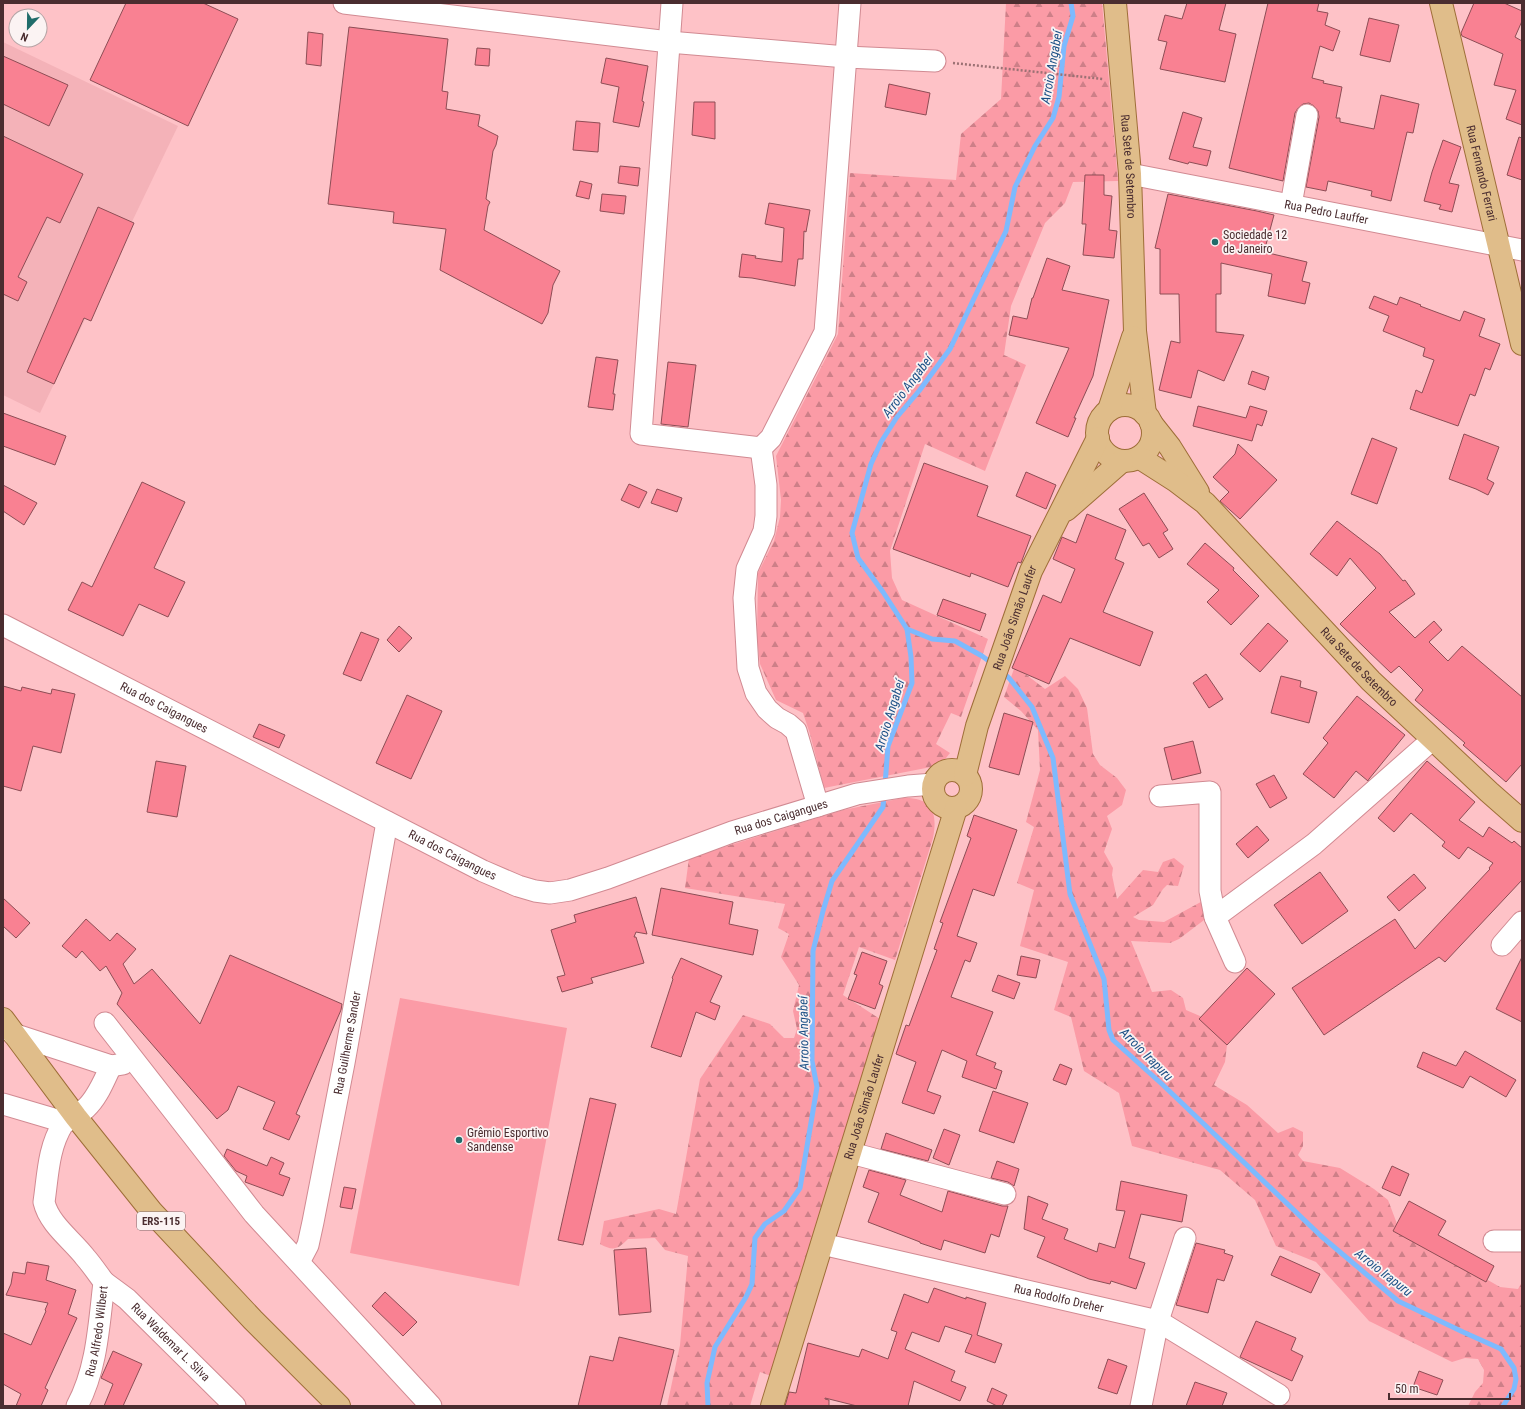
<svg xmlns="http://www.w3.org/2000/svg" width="1525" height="1409" viewBox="0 0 1525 1409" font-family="'Roboto Condensed',sans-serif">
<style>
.built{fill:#f4b2b8}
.forest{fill:url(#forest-firs)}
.pitch{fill:#fb9ba6}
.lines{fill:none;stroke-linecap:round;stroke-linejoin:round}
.stream{stroke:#7ebafe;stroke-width:5}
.building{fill:#f98192;stroke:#8d4d55}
.minor-casing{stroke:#d18a92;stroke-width:23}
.major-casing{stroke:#9e6e38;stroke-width:24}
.path{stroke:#9c7174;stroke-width:2.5;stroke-dasharray:2 2;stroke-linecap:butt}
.minor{stroke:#fff;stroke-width:21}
.major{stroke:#e0bd8a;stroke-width:22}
.poi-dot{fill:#206c6a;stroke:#fbf3f3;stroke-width:1.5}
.labels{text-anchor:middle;stroke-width:3.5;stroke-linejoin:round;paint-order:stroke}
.shield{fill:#fbf3f3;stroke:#7f686a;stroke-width:1}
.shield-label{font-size:11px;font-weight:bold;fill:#4a2d30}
.street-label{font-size:12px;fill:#4a2d30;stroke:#fbf3f3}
.poi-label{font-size:12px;fill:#4a2d30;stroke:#fbf3f3;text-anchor:start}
.water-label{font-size:13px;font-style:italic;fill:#1c5086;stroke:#fbf3f3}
</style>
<defs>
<pattern id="forest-firs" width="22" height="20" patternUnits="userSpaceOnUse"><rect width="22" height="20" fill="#fb9ba6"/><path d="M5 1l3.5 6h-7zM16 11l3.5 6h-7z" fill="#cd7f88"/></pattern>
</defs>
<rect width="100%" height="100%" fill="#fec2c7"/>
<!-- built -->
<path class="built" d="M3,42L178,126L40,413L3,395Z"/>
<!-- forest -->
<g class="forest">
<path d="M1006,3H1102L1118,181L1073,182L1065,203L1045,223L1011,306L1004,355L1026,365L985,471L925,444L890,551L892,578L902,600L988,639L961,717L951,713L936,744L950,753L942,763L931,767L824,788L810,734L803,713L776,700L760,664L757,637L758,573L774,541L780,517L781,500L776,456L838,334L850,173L956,180L961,134L1001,99Z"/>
<path d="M1015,666L1045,689L1065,676L1078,689L1087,708L1093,754L1100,765L1117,778L1126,790L1122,805L1107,816L1112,829L1104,852L1113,868L1112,875L1117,899L1143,870L1158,872L1163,862L1174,858L1184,866L1178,886L1167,885L1163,889L1153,905L1133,917L1139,920L1164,922L1210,897L1212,914L1179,939L1170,943L1131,941L1152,992L1171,990L1183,998L1186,1010L1200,1016L1227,1045L1225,1062L1214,1085L1247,1105L1278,1133L1293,1127L1303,1132V1146L1298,1155L1303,1161L1340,1168L1374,1189L1388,1200L1399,1229L1500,1287L1518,1289L1522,1282V1406H1468L1475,1392L1483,1383L1484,1370L1478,1359L1465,1358L1452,1362L1369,1321L1316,1262L1276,1246L1255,1200L1220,1170L1132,1146L1119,1093L1084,1071L1071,1017L1054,1010L1068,962L1020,946L1034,890L1017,883L1034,827L1026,822L1040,770L1038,730L1021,711L1004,697Z"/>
<path d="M903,798C932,797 938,812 933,838L895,960L859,947L843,995L880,1019L771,1376L760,1372L750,1406H667L680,1345L688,1256L665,1250L655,1238L628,1239C617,1250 613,1251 600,1244L604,1221L659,1209L676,1214L700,1079L743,1015L770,1024L784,1038H794L797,1029L793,1011L799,985L781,957L789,934L778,928L785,904L685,888L689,858L843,810Z"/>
</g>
<!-- pitch -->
<path class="pitch" d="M400,998L567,1028L519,1286L350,1253Z"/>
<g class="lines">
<!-- stream -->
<g class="stream">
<path d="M907,629L932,639L955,641L982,656L993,664"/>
<path d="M1002,672L1009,678L1032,707L1053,758L1070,894L1104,979L1109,1030L1113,1040L1163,1085L1321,1236L1398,1301L1463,1332L1501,1349L1514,1368L1516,1379L1514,1389L1503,1406"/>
<path d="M885,785L888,746L912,683L911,657L907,629L883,592L858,558L852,533L871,464L881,442L897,417L919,391L950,349L1006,231L1015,187L1035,146L1053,118L1059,97L1064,46L1073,16L1071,3"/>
<path d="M708,1406L707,1383L715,1347L746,1297L752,1284L755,1238L765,1224L784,1211L800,1188L817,1087L812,1061L813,951L823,911L832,881L883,807L884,795"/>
</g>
</g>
<!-- building -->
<g class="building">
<path d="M126,3H203L238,19L188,126L90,80Z"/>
<path d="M1187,3H1226L1219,30L1236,34L1225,82L1160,69L1167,42L1158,40L1165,15L1182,19Z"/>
<path d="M1268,3H1319L1317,11L1328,13L1325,25L1340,31L1333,51L1320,46L1312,78L1324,81L1323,83L1342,87L1336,118H1340V122L1374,129L1381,95L1419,104L1413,133L1407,132L1391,201L1371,196L1372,191L1328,181L1326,191L1306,187L1319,117L1318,111L1314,106L1309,103L1303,104L1298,108L1295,113L1283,181L1229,168Z"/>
<path d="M1474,3H1504L1522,11V21L1515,37L1522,41V125L1506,119L1516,90L1494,85L1503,54L1462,36L1461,33Z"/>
<path d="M1369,18L1399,25L1390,62L1360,55Z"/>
<path d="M349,27L448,39L442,91L448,92L446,109L480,115L478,126L498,136L496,145L493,151L486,199L490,202L488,206L484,230L560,271L553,285L548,313L542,324L440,270L446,229L393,223L394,212L328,204Z"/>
<path d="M308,32L323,34L321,66L306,64Z"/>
<path d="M477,48L490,49L489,66L475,65Z"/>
<path d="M3,56L68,85L49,126L3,104Z"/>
<path d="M606,58L648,66L642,101L644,102L639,127L613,122L619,87L601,83Z"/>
<path d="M889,84L930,93L926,115L885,107Z"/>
<path d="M694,102H715V139L692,135Z"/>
<path d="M1183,112L1202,118L1193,147L1211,151L1207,166L1189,162L1188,164L1169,159Z"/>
<path d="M576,121L600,123L598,152L573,150Z"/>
<path d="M3,136L83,174L60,223L47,217L18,277L27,282L18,301L3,294Z"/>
<path d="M1519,137L1522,138V180L1507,175Z"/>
<path d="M1443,140L1461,147L1449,183L1459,185L1452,212L1439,209L1441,205L1424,201L1432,172Z"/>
<path d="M620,166L640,168L638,186L618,183Z"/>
<path d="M1085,175H1104V195L1112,196L1109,230L1117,231L1114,258L1083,255L1086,224H1082Z"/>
<path d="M580,181L592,184L589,199L576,196Z"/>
<path d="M602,194L626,196L624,214L600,211Z"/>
<path d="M1168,194L1257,211L1274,215L1264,252L1307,262L1302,281L1310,283L1305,304L1268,296L1272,274L1221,263V294H1216V332L1244,335L1224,381L1198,370L1191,398L1159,390L1171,341L1180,343L1179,294H1160V249L1155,248Z"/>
<path d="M769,203L810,210L806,232L804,231L803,259H798L795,286L752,278L739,277L742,254L756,256L755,258L782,262L784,228L765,224Z"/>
<path d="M98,207L134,223L91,321L84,318L54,384L27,372Z"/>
<path d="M1047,258L1070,266L1062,290L1109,300L1093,376L1074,418H1076L1068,437L1036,423L1069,348L1009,335L1013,316L1027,319L1032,298H1033Z"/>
<path d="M1374,296L1397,305L1400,297L1421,305L1420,306L1460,321L1464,311L1485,319L1479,336L1500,344L1490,370L1485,368L1475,396L1470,394L1458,426L1410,409L1416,390L1422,393L1434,360L1423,356L1425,348L1383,331L1389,316L1369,308Z"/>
<path d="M596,357L618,360L613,394H615L613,410L588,407Z"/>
<path d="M668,362L696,365L688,427L661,424Z"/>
<path d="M1252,371L1269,377L1265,390L1248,384Z"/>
<path d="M1198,406L1246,418L1250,406L1267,411L1262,426L1257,424L1252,441L1193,426Z"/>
<path d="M3,413L66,436L55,465L3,446Z"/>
<path d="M1464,434L1499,447L1487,479L1494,483L1488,495L1476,489L1449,479Z"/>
<path d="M1372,438L1397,448L1377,504L1351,494Z"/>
<path d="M1238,444L1277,480L1240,519L1220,501L1229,492L1213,477L1235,454Z"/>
<path d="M924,463L988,486L977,516L1031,536L1021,563L1018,562L1008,587L971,573L970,577L893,549Z"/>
<path d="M1026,472L1056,485L1046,509L1016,496Z"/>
<path d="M142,482L185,502L154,568L185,582L168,617L139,604L123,636L68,610L82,582L92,587Z"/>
<path d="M629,484L647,492L639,508L621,500Z"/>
<path d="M3,485L37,503L24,525L3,511Z"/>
<path d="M657,489L682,498L677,512L651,503Z"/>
<path d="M1144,493L1168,530L1163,533L1173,549L1159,558L1149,543L1143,546L1119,509Z"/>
<path d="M1087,514L1126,530L1115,559L1124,563L1103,612L1153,632L1140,666L1070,638L1049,684L1012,668L1043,595L1061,603L1075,569L1053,559L1062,537L1076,543Z"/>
<path d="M1337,521L1380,554L1403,581L1405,580L1415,594L1389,612L1415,638L1434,621L1442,630L1429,642L1448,661L1462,646L1522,697V764L1506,782L1463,745L1465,743L1415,700L1423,690L1399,666L1391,673L1340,624L1376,588L1350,558L1337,576L1310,554Z"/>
<path d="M1205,543L1234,568L1233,570L1259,596L1231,625L1207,602L1219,590L1187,564Z"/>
<path d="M943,599L986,614L980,631L937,615Z"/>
<path d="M1268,623L1288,641L1260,672L1240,654Z"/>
<path d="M399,626L412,638L399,652L387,640Z"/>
<path d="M361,632L379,639L361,681L343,674Z"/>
<path d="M1206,674L1223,699L1209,708L1193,683Z"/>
<path d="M1281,676L1301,681L1300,687L1317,692L1309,723L1271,713Z"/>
<path d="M3,686L21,691L22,687L51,694L52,689L75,694L61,753L33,746L21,791L3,786Z"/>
<path d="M407,695L442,711L411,779L376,763Z"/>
<path d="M1357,696L1405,735L1369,779L1368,781L1356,771L1334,798L1303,774L1328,743L1323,738Z"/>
<path d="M1004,713L1033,722L1019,775L989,767Z"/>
<path d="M259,724L285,735L279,748L253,737Z"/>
<path d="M1193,741L1201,773L1172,780L1164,748Z"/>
<path d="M156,761L186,766L177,817L147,812Z"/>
<path d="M1427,761L1475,802L1459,820L1483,837L1489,827L1512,843L1514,841L1522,848V880L1445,962L1439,957L1324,1035L1292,988L1395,919L1415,949L1490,869L1489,868L1493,863L1468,847L1459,859L1442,846L1445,842L1411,813L1394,832L1378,818Z"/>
<path d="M1274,775L1287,798L1270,808L1256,784Z"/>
<path d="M974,815L1017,830L994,896L973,889L957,936L977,943L970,962L965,960L951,997L993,1012L976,1055L996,1063L994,1068L1002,1071L996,1089L962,1077L967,1061L942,1050L927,1091L941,1096L934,1114L902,1103L916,1062L896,1054L906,1025L909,1026L937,950L934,949L943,923L940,922L971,838L967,836Z"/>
<path d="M1257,826L1269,840L1248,858L1236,844Z"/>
<path d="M1320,872L1348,911L1302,944L1274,905Z"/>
<path d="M1414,874L1426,888L1399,911L1387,897Z"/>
<path d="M661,888L733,902L729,924L758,930L753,955L652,935Z"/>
<path d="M636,897L647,934L636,932L634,937H636L644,963L591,978L593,983L562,992L557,977L565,975L551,930L576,922L574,915Z"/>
<path d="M3,898L30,923L16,938L3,926Z"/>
<path d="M86,919L110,941L117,933L136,949L123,964L134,984L152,969L200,1024L230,955L342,1004L341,1010L296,1114L300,1116L289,1140L263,1129L275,1102L238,1086L228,1110L217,1119L117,1004L122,993L106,966L100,971L82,951L76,958L62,946Z"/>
<path d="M862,952L887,961L879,984L883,986L875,1009L848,999L857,975L854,974Z"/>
<path d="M1021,956L1040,960L1036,978L1017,975Z"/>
<path d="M1522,957V1022L1496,1009Z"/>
<path d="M681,958L722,976L710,1002L720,1006L715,1020L696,1012L681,1057L651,1047L673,979L672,978Z"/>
<path d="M1247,968L1275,994L1227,1045L1199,1019Z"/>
<path d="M998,975L1020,983L1014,999L992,991Z"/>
<path d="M1465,1051L1516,1080L1506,1097L1470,1076L1463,1088L1417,1067L1423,1052L1456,1066Z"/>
<path d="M1060,1064L1072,1069L1066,1085L1053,1080Z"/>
<path d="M993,1091L1028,1103L1014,1143L979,1131Z"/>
<path d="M590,1098L616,1104L583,1245L558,1240Z"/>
<path d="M944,1129L960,1135L949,1165L933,1158Z"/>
<path d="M886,1133L932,1150L928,1161L881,1149Z"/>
<path d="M227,1149L267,1166L271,1157L284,1163L279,1174L290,1178L283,1196L245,1182L247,1176L236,1171L224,1156Z"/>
<path d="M997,1161L1019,1169L1014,1186L1008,1182L991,1178Z"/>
<path d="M1392,1166L1409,1174L1400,1196L1382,1188Z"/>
<path d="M869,1170L906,1180L900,1195L942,1212L948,1191L1002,1206H1008L999,1237L991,1234L985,1253L944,1240L941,1250L920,1243V1242L868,1222L879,1193L863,1187Z"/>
<path d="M1121,1181L1187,1195L1182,1222L1141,1214L1129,1258L1145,1263L1136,1289L1111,1281L1110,1284L1089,1279L1037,1257L1045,1237L1024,1229L1028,1196L1048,1204L1042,1219L1068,1229L1064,1239L1097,1252L1099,1243L1115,1248L1125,1211L1116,1210Z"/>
<path d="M344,1187L356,1189L352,1209L340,1207Z"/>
<path d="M1409,1201L1446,1221L1438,1235L1494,1266L1486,1282L1393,1231Z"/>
<path d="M1196,1243L1225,1250L1224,1253L1233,1256L1224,1281L1217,1279L1208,1313L1176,1305Z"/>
<path d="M646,1248L651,1312L619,1315L614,1250Z"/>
<path d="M1280,1256L1320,1274L1311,1293L1271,1275Z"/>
<path d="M27,1262L49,1266L46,1280L76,1290L68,1314L77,1318L45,1388L48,1390L41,1406H16L21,1394L3,1384V1333L31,1345L46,1311L45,1310L48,1303L6,1295L11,1284L13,1272L25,1274Z"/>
<path d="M934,1288L966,1299V1297L986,1303L977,1335L1002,1344L995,1363L965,1352L972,1335L945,1326L939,1342L912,1332L905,1349L955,1371L951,1381L966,1387L960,1401L914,1381L908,1406H857L825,1398V1399L829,1400V1406H785L789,1392L796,1393L808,1343L859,1357L862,1349L888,1359L897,1332L891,1330L904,1294L928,1303Z"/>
<path d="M385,1292L417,1322L403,1336L372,1306Z"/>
<path d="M1256,1321L1296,1338L1291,1350L1303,1356L1292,1381L1240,1357Z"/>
<path d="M619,1337L674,1350L660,1406H578L590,1356L613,1361Z"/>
<path d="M113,1351L142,1364L123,1406H104L113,1384L101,1378Z"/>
<path d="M1108,1359L1127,1366L1117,1394L1098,1388Z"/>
<path d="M1419,1371L1443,1380L1437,1395L1413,1387Z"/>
<path d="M1195,1382L1227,1393L1222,1406H1186Z"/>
<path d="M992,1388L1007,1395L1002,1406H997L987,1401Z"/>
</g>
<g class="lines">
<defs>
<g id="minor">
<path d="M344,3L669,42L846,57L935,61"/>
<path d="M672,3L641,434L761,448L771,438L825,332L850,3"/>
<path id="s1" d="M1130,174L1522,250"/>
<path d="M1291,205L1307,115"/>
<path d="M761,448L766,485V516L764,531L747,569L744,598L748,668L756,693L767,709L777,718L788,724L796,731L818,806"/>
<path id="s2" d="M3,625L483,871L518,886L535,891L550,893L570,890L608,878L732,832L857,794L908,786L934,784"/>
<path d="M1160,796L1210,792V891L1215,917L1314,844L1433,739"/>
<path d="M1215,917L1235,962"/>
<path d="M1502,945L1522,922"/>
<path d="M105,1023L254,1214L431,1406"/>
<path d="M13,1034L111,1066L123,1064"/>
<path d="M3,1104L64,1122"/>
<path d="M851,1153L1005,1194"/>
<path d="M1494,1241H1522"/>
<path id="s3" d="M822,1244L1158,1321L1279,1395"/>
<path id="s4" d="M299,1262L308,1245L313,1222L344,1063L387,822"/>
<path id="s5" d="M104,1282L127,1299L235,1406"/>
<path id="s6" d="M77,1406C97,1369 99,1324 104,1282C98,1274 92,1265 85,1257C72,1240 49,1224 44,1202C48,1175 48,1148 63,1124C65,1122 81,1113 86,1108C98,1097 104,1080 111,1066"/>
<path d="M1141,1406L1158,1321L1185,1238"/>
</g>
<g id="major">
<path id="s7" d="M1115,3L1130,174L1135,331L1145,414"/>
<path id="s8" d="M1441,3L1522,344"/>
<circle cx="1125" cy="433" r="28"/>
<path d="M1109,410L1133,337"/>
<path d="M1151,423L1170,447L1198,492"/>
<path id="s9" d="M1140,458L1176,481L1205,503L1371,681L1489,792L1522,821"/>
<path d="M1066,510L1122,461"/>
<circle cx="952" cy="789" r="19"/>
<path id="s10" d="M965,775L977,726L1031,571L1098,438"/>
<path d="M3,1019L76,1117L152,1212L253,1320L339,1406"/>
<path id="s11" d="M772,1406L956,808"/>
</g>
</defs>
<!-- minor casing -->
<use href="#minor" class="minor-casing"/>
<!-- major casing -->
<use href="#major" class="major-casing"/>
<!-- path -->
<path class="path" d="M953,63L1103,79"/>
<!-- minor -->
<use href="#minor" class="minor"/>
<!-- major -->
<use href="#major" class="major"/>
</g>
<!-- markers -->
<g class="poi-dot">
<circle cx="1215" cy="242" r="4"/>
<circle cx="459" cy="1140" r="4"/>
</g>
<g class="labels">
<!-- shield labels -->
<rect class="shield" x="137" y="1212" width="48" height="18" rx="3"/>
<g class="shield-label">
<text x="161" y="1225">ERS-115</text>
</g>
<!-- street labels -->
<g class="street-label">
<text dy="4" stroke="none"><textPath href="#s7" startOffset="164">Rua Sete de Setembro</textPath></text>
<text dy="4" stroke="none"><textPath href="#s8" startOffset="175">Rua Fernando Ferrari</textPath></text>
<text dy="4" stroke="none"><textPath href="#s1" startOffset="200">Rua Pedro Lauffer</textPath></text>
<text dy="4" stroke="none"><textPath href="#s10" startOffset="165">Rua João Simão Laufer</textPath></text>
<text dy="4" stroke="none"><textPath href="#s9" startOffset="304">Rua Sete de Setembro</textPath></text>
<text dy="4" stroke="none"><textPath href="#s2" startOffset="181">Rua dos Caigangues</textPath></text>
<text dy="4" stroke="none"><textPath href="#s2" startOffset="854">Rua dos Caigangues</textPath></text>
<text dy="4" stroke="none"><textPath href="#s2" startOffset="505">Rua dos Caigangues</textPath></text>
<text dy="4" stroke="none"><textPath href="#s4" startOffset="225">Rua Guilherme Sander</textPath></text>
<text dy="4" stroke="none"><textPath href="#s11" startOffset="313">Rua João Simão Laufer</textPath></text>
<text dy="4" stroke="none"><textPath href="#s3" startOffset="243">Rua Rodolfo Dreher</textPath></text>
<text dy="4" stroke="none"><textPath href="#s6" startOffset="78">Rua Alfredo Wilbert</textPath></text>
<text dy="4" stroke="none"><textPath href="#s5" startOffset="90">Rua Waldemar L. Silva</textPath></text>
</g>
<!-- poi labels -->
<g class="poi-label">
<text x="1223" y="239">Sociedade 12<tspan x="1223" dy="14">de Janeiro</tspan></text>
<text x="467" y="1137">Grêmio Esportivo<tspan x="467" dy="14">Sandense</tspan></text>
</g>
<!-- water labels -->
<g class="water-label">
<text transform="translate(1051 67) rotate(-80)" y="5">Arroio Angabeí</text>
<text transform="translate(907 386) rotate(-53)" y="5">Arroio Angabeí</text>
<text transform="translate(889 715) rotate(-73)" y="5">Arroio Angabeí</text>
<text transform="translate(803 1033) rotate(-91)" y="5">Arroio Angabeí</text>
<text transform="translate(1147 1054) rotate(45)" y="5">Arroio Irapuru</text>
<text transform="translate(1384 1272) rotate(38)" y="5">Arroio Irapuru</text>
</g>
</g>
<!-- border -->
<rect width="1525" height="1409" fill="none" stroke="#4a2d30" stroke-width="8"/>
<!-- north arrow -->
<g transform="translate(28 28) rotate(202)"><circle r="19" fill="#fbf3f3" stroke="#b4a4a5"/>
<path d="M0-3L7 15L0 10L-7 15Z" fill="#206c6a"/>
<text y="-6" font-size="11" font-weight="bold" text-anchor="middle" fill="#4a2d30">N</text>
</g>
<!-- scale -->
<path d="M1389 1393v6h121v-6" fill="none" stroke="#4a2d30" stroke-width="2"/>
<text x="1395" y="1393" font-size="12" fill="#4a2d30" stroke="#fbf3f3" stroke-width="3" paint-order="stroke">50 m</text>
</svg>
